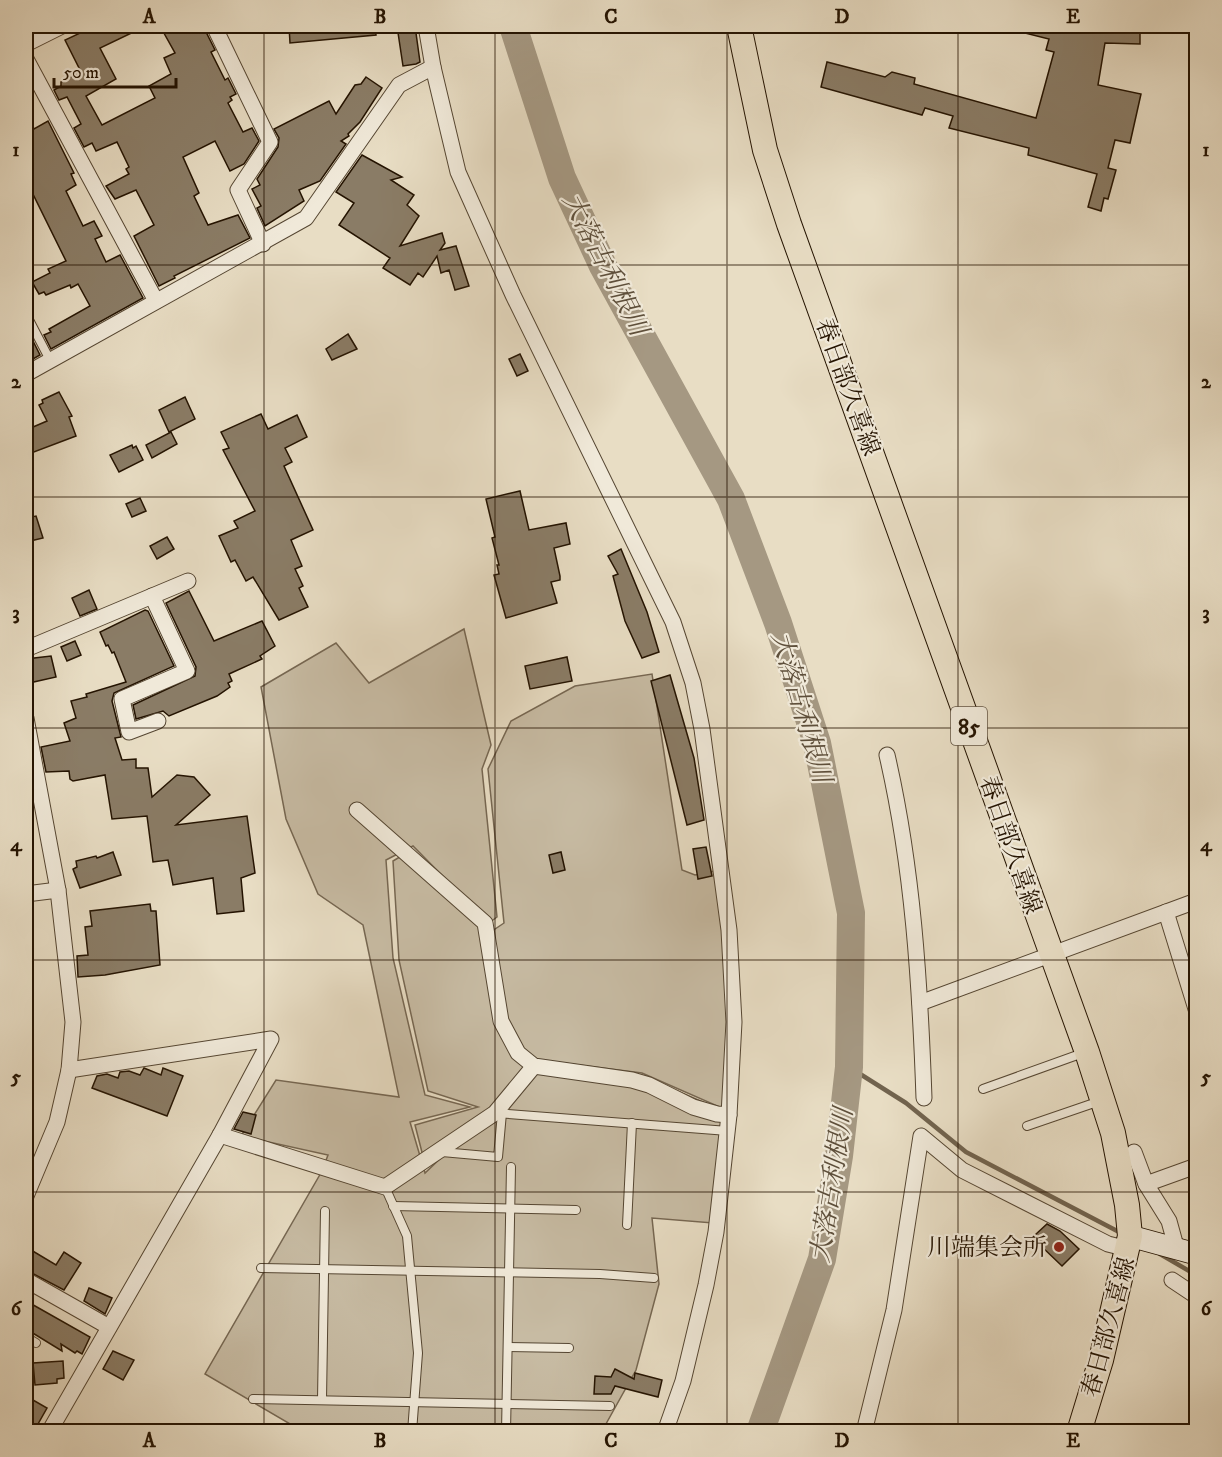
<svg xmlns="http://www.w3.org/2000/svg" width="1222" height="1457" viewBox="0 0 1222 1457" font-family="'IM FELL DW Pica','Noto Serif JP',serif">
<style>
.green{fill:#c7bba3;stroke:#766752;stroke-width:1.5}
.lines{fill:none;stroke-linecap:round;stroke-linejoin:round}
.stream{stroke:#71634e;stroke-width:4.5}
.river{stroke:#a59882;stroke-width:28}
.building{fill:#8a7c66;stroke:#241301;stroke-width:1.5}
.lane-casing{stroke:#554632;stroke-width:10}
.street-casing{stroke:#554632;stroke-width:17}
.secondary-casing{stroke:#241301;stroke-width:23}
.primary-casing{stroke:#241301;stroke-width:26}
.lane{stroke:#f0e9d9;stroke-width:8}
.street{stroke:#f0e9d9;stroke-width:15}
.secondary{stroke:#f0e9d9;stroke-width:21}
.primary{stroke:#e8ddc4;stroke-width:24}
.grid{fill:none;stroke:#241301;stroke-width:1.5;stroke-opacity:0.55}
.poi-dot{fill:#8f2418;stroke:#f0e9d9;stroke-width:2}
.labels{text-anchor:middle;stroke-width:4.5;stroke-linejoin:round;paint-order:stroke}
.shield{fill:#f0e9d9;stroke:#615342;stroke-width:1.5}
.shield-label{font-size:22px;font-weight:bold;fill:#241301}
.street-label{font-size:24px;fill:#241301;stroke:#f0e9d9}
.poi-label{font-size:24px;fill:#241301;stroke:#f0e9d9;text-anchor:end}
.water-label{font-size:26px;font-style:italic;fill:#5e4f3b;stroke:#f0e9d9}
.neatline{fill:none;stroke:#241301;stroke-width:2}
.grid-label{font-size:20px;text-anchor:middle;font-weight:bold;fill:#241301}
</style>
<rect width="100%" height="100%" fill="#e8ddc4"/>
<filter id="stains"><feTurbulence type="fractalNoise" baseFrequency=".00333" numOctaves="4"/><feColorMatrix values="0 0 0 0 .2 0 0 0 0 .09 0 0 0 0 .02 0 0 0 .5 -.17"/></filter>
<radialGradient id="worn" r=".72"><stop offset=".6" stop-color="#630" stop-opacity="0"/><stop offset="1" stop-color="#630" stop-opacity=".3"/></radialGradient>
<!-- green -->
<g class="green">
<path d="M464,629L491,745L482,769L497,917L489,923L413,846L386,860L393,958L425,1095L470,1107L410,1122L425,1173L541,1062L640,1075L724,1111L713,1223L652,1218L659,1284L636,1370L602,1431H302L205,1374L322,1171L328,1155L241,1136L276,1080L399,1097L363,925L318,894L286,819L261,687L336,643L369,683Z"/>
<path d="M652,674L682,870L695,875L715,871L722,931L729,1030L724,1109L642,1073L540,1060L426,1168L415,1125L478,1107L428,1091L399,960L393,861L408,852L489,933L504,923L488,769L511,721L575,686Z"/>
</g>
<g class="lines">
<!-- stream -->
<g class="stream">
<path d="M849,1067L906,1103L966,1152L1121,1233"/>
<path d="M1160,1254L1196,1275"/>
</g>
<!-- river -->
<path class="river" d="M513,26L562,178L603,266L731,499L778,623L817,743L851,913L849,1067L839,1156L822,1259L760,1432"/>
</g>
<!-- building -->
<g class="building">
<path d="M95,26H146L100,48L116,79L86,96L102,125L155,98L149,86L171,74L164,58L175,53L160,26H203L215,50L211,52L225,80L228,78L236,94L230,97L232,100L228,103L243,132L252,128L259,141L244,164L230,171L215,141L183,157L199,193L194,196L208,225L238,215L250,238L174,276L175,278L159,286L134,236L154,225L136,190L115,199L106,186L129,174L126,169L129,167L117,142L96,151L92,143L84,147L74,128L81,124L67,97L59,100L54,90L61,86V82L81,72L65,40Z"/>
<path d="M289,26H375L376,35L290,43Z"/>
<path d="M397,26H415L420,62L416,64L403,66Z"/>
<path d="M1014,26H1135V30H1140V44L1105,43L1098,85L1141,94L1130,143L1115,140L1108,168L1116,170L1108,199L1104,198L1101,211L1088,207L1097,174L1028,155L1029,148L949,128L953,116L925,108L922,115L821,87L827,62L885,77L892,72L915,78L914,84L1036,118L1054,52L1046,50L1049,39L1013,30Z"/>
<path d="M366,77L382,88L360,122L348,134L349,136L341,141L346,144L320,181L299,190L304,201L265,226L257,208L261,206L252,189L260,185L257,179L278,147L279,138L274,129L329,101L336,114L355,85L361,84Z"/>
<path d="M26,112L34,129L48,121L74,173L71,174L76,185L66,191L83,226L94,221L102,236L95,239L106,262L120,255L143,298L51,349L44,335L51,332L49,329L90,306L78,284L71,288L70,285L46,295L44,292L39,294L32,282L50,273L48,269L66,261L26,180Z"/>
<path d="M362,155L402,177L391,180L414,195L407,205L419,216L400,246L442,233L445,243L440,250L456,246L469,286L455,290L449,270L441,273L437,256L423,277L418,273L410,285L383,268L390,258L339,225L354,203L336,192Z"/>
<path d="M348,334L357,349L332,360L326,349Z"/>
<path d="M33,341L40,355L26,363V344Z"/>
<path d="M520,354L528,371L517,376L509,359Z"/>
<path d="M59,392L72,416L69,417L76,436L26,455V430L47,421L39,405L43,403L42,400Z"/>
<path d="M185,397L195,419L169,432L159,410Z"/>
<path d="M261,414L268,429L297,415L307,437L285,448L292,462L284,466L313,530L291,540L302,566L295,569L303,586L299,588L308,607L279,620L253,577L246,581L235,560L231,562L219,536L238,528L234,521L255,511L223,450L229,448L221,432Z"/>
<path d="M171,432L177,444L152,458L146,445Z"/>
<path d="M132,445L133,448L136,446L143,460L119,472L110,455Z"/>
<path d="M520,491L529,530L566,523L570,544L554,548L560,576V580L551,582L557,603L506,618L494,575L499,574L497,565H499L492,538L495,537L486,499Z"/>
<path d="M140,498L146,511L132,517L126,504Z"/>
<path d="M36,516L43,538L26,542V518Z"/>
<path d="M167,537L174,549L157,559L150,546Z"/>
<path d="M621,549L647,612L659,652L642,658L625,621L613,576L618,574L608,556Z"/>
<path d="M89,590L97,609L80,616L72,598Z"/>
<path d="M189,591L214,641L262,621L275,646L260,656L262,659L229,674L232,681L228,683L230,687L217,696L169,716L163,711L136,719L133,705L195,676L196,667L166,603Z"/>
<path d="M145,610L148,611L174,666L114,693L112,701L121,737L115,738L122,760L136,759V768H148L152,797L177,775L194,777L210,795L176,825L247,816L255,873L241,878L244,911L217,914L213,878L173,885L168,860L153,862L147,816L112,819L105,775L73,781L70,779L69,771L46,772L41,747L70,741L64,723L76,718L71,701L87,697L86,694L126,682L114,652L112,653L108,645L106,646L100,632Z"/>
<path d="M75,641L81,655L67,661L61,647Z"/>
<path d="M51,656L56,677L29,683L26,659Z"/>
<path d="M567,657L572,681L530,689L525,666Z"/>
<path d="M670,675L694,758L704,820L687,825L651,681Z"/>
<path d="M706,847L712,876L698,879L693,849Z"/>
<path d="M113,852L121,875L80,888L73,869L77,867L76,861L96,856L97,858Z"/>
<path d="M561,852L565,870L553,873L549,855Z"/>
<path d="M150,904L151,911H156L160,965L105,975L78,977L77,956L88,955L85,927L92,926L90,911Z"/>
<path d="M144,1068L161,1075L163,1068L183,1076L167,1116L92,1088L97,1076L107,1074L118,1078L120,1072L129,1071L140,1075Z"/>
<path d="M243,1112L256,1115L251,1134L234,1129Z"/>
<path d="M1047,1224L1060,1231L1079,1249L1062,1266L1040,1245L1042,1243L1035,1235Z"/>
<path d="M26,1247L56,1265L64,1252L81,1263L64,1290L26,1270Z"/>
<path d="M89,1288L112,1298L105,1314L84,1301Z"/>
<path d="M28,1302L90,1337L82,1354L77,1351L75,1353L61,1344L62,1351L31,1332Z"/>
<path d="M113,1351L134,1360L123,1380L103,1369Z"/>
<path d="M63,1361L64,1378L57,1379V1383L35,1385L33,1363Z"/>
<path d="M615,1369L634,1379L635,1373L662,1380L658,1397L615,1386L611,1394H594L595,1376L611,1377Z"/>
<path d="M26,1396L47,1408L34,1431H26Z"/>
</g>
<g class="lines">
<defs>
<g id="lane">
<path d="M26,314L51,362"/>
<path d="M1183,967L1196,961"/>
<path d="M983,1089L1083,1053"/>
<path d="M496,1113L728,1131"/>
<path d="M1027,1126L1100,1101"/>
<path d="M442,1152L498,1157L502,1113"/>
<path d="M385,1187L407,1236L418,1353L412,1432"/>
<path d="M393,1206L576,1210"/>
<path d="M627,1225L632,1123"/>
<path d="M261,1268L600,1274L654,1278"/>
<path d="M26,1337L36,1343"/>
<path d="M508,1347L569,1348"/>
<path d="M253,1399L610,1406"/>
<path d="M322,1400L325,1211"/>
<path d="M506,1432L511,1167"/>
</g>
<g id="street">
<path d="M214,26L270,142L238,190L263,244"/>
<path d="M426,26L433,67L458,172L513,295L673,622L693,683L702,729L729,930L734,1022L729,1115L716,1232L706,1285L683,1381L665,1432"/>
<path d="M26,44L62,26"/>
<path d="M26,59L156,301"/>
<path d="M26,374L306,218L399,85L433,67"/>
<path d="M152,596L187,671L122,699L129,732L158,721"/>
<path d="M26,649L188,581"/>
<path d="M26,718L58,890L73,1022L69,1070L57,1122L26,1196"/>
<path d="M887,755C913,868 920,983 924,1098"/>
<path d="M357,810L485,923L501,1021L518,1053L534,1066L632,1080L649,1085L693,1107L717,1114L729,1115"/>
<path d="M26,894L58,890"/>
<path d="M1166,912L1196,1009"/>
<path d="M920,1003L1196,901"/>
<path d="M220,1135L385,1187L495,1113L534,1066"/>
<path d="M1134,1152L1146,1184"/>
<path d="M1177,1250L1169,1221L1146,1184L1196,1166"/>
<path d="M26,1280L109,1327"/>
<path d="M1172,1280L1196,1296"/>
<path d="M49,1432L220,1135L271,1039L69,1070"/>
<path d="M864,1432L894,1310L921,1136L962,1170L1108,1244L1128,1249"/>
</g>
<path id="secondary" d="M1130,1236L1196,1254"/>
<path id="primary" d="M739,26L765,150L789,224L1087,1052L1113,1133L1127,1205L1130,1236L1101,1360L1079,1432"/>
</defs>
<!-- lane casing -->
<use href="#lane" class="lane-casing"/>
<!-- street casing -->
<use href="#street" class="street-casing"/>
<!-- secondary casing -->
<use href="#secondary" class="secondary-casing"/>
<!-- primary casing -->
<use href="#primary" class="primary-casing"/>
<!-- lane -->
<use href="#lane" class="lane"/>
<!-- street -->
<use href="#street" class="street"/>
<!-- secondary -->
<use href="#secondary" class="secondary"/>
<!-- primary -->
<use href="#primary" class="primary"/>
</g>
<!-- grid -->
<path class="grid" d="M264,26V1432M495,26V1432M727,26V1432M958,26V1432M26,265H1196M26,497H1196M26,728H1196M26,960H1196M26,1192H1196"/>
<!-- markers -->
<circle class="poi-dot" cx="1059" cy="1247" r="6"/>
<g class="labels">
<!-- shield labels -->
<rect class="shield" x="951" y="707" width="36" height="38" rx="4.5"/>
<g class="shield-label">
<text x="969" y="734">85</text>
</g>
<!-- street labels -->
<g class="street-label">
<text transform="translate(848 387) rotate(70)" y="8">春日部久喜線</text>
<text transform="translate(1011 845) rotate(71)" y="8">春日部久喜線</text>
<text transform="translate(1108 1327) rotate(-75)" y="8">春日部久喜線</text>
</g>
<!-- poi labels -->
<g class="poi-label">
<text x="1047" y="1255">川端集会所</text>
</g>
<!-- water labels -->
<g class="water-label">
<text transform="translate(606 264) rotate(63)" y="9">大落古利根川</text>
<text transform="translate(802 707) rotate(74)" y="9">大落古利根川</text>
<text transform="translate(831 1185) rotate(-81)" y="9">大落古利根川</text>
</g>
</g>
<!-- margin -->
<rect width="1222" height="1457" fill="none" stroke="#e8ddc4" stroke-width="66"/>
<!-- scale -->
<path d="M54 78v9h122v-9" fill="none" stroke="#241301" stroke-width="3"/>
<text x="63" y="78" font-size="18" fill="#241301" stroke="#f0e9d9" stroke-width="4.5" paint-order="stroke">50 m</text>
<rect x="33" y="33" width="1156" height="1391" class="neatline"/>
<g class="grid-label">
<text x="149" y="23">A</text>
<text x="380" y="23">B</text>
<text x="611" y="23">C</text>
<text x="842" y="23">D</text>
<text x="1073" y="23">E</text>
<text x="16" y="156">1</text>
<text x="1206" y="156">1</text>
<text x="16" y="388">2</text>
<text x="1206" y="388">2</text>
<text x="16" y="619">3</text>
<text x="1206" y="619">3</text>
<text x="16" y="851">4</text>
<text x="1206" y="851">4</text>
<text x="16" y="1083">5</text>
<text x="1206" y="1083">5</text>
<text x="16" y="1315">6</text>
<text x="1206" y="1315">6</text>
<text x="149" y="1447">A</text>
<text x="380" y="1447">B</text>
<text x="611" y="1447">C</text>
<text x="842" y="1447">D</text>
<text x="1073" y="1447">E</text>
</g>
<rect width="100%" height="100%" filter="url(#stains)"/>
<rect width="100%" height="100%" fill="url(#worn)"/>
</svg>
